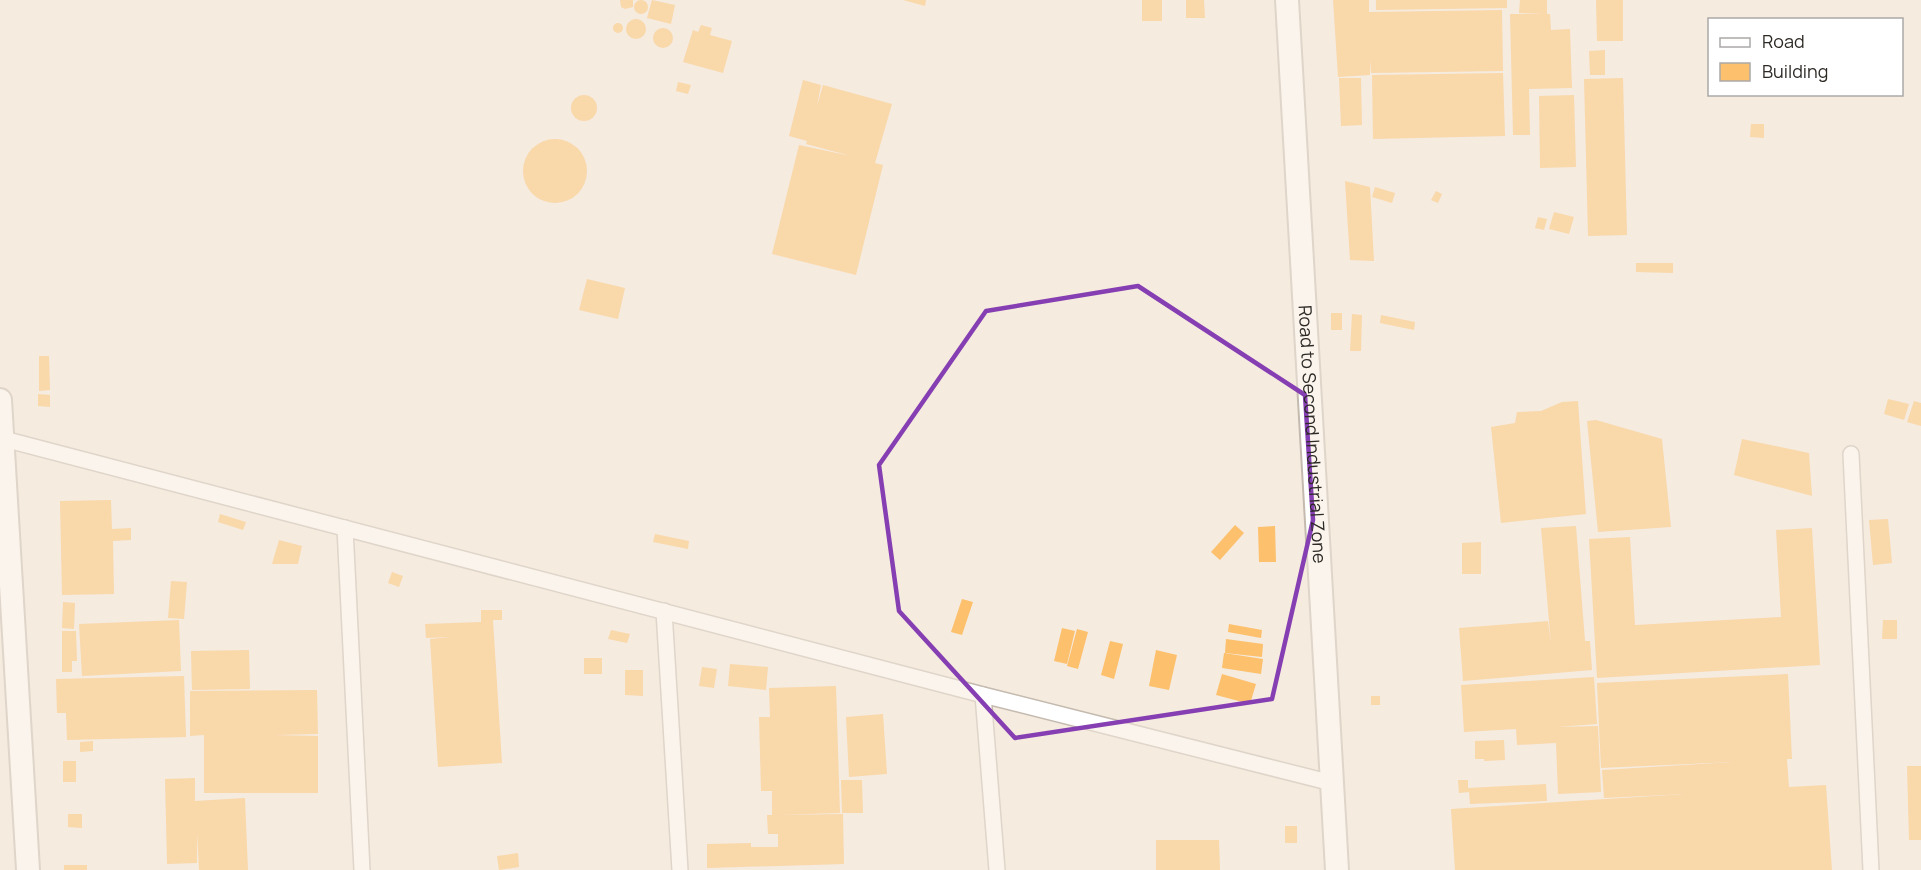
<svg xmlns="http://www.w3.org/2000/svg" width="1921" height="870" viewBox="0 0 1921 870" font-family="Manrope,sans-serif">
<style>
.building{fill:#fdc06c}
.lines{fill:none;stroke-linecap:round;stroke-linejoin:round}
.street-casing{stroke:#c4baaf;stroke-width:18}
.secondary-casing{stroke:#c4baaf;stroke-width:26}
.street{stroke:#fff;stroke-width:15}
.secondary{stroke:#fff;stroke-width:22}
.marked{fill:none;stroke:#863fb2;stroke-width:4.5;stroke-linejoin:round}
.labels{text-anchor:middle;stroke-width:5;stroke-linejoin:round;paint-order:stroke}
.street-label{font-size:18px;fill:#2d2925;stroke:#fff}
</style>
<rect width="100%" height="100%" fill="#f5ebdf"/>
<!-- building -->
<g class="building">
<circle cx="641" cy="7" r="7"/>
<path d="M620,0H633V7L625,9L621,7Z"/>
<path d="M652,0L675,5L671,24L647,18Z"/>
<path d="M903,0H926L925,6Z"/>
<rect x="1142" y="0" width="20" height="21"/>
<path d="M1186,0H1204L1205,18H1186Z"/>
<path d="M1333,0H1369V12L1502,10L1503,71L1371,73L1370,59V75L1338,77Z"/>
<path d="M1376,0H1507V8L1376,10Z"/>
<path d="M1520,0H1547V14H1550L1551,30L1570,29L1572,88L1529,89L1530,135H1513L1510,14H1544L1519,13Z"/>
<path d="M1596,0H1623V41H1597Z"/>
<circle cx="636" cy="29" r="10"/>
<circle cx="618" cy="28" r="5"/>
<path d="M701,25L712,28L710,35L732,41L723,73L683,62L693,30L698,32Z"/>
<circle cx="663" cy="38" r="10"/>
<path d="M1605,50V75H1590L1589,51Z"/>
<path d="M1503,73L1505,136L1373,139L1372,75Z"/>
<path d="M1339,78H1361L1362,125L1341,126Z"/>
<path d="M1623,78L1627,235L1588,236L1584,79Z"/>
<path d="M803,80L821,85L817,106L823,85L892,104L875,163L883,165L856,275L772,254L799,145L851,156L806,144L807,141L789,136Z"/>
<path d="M678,82L691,85L688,94L676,91Z"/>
<path d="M1574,95L1576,167L1540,168L1539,96Z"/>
<circle cx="584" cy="108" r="13"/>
<path d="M1751,124H1764V138L1750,137Z"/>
<circle cx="555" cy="171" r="32"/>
<path d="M1345,181L1370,187L1374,261L1350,260Z"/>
<path d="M1375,187L1395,193L1392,203L1372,197Z"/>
<path d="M1436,191L1442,194L1438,203L1431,200Z"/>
<path d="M1554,212L1574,217L1569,234L1549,229Z"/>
<path d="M1538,217L1547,219L1544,230L1535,228Z"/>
<path d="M1636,263H1673V273L1636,272Z"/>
<path d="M587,279L625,288L618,319L579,310Z"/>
<rect x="1331" y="313" width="11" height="17"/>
<path d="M1352,314L1362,315L1361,351H1350Z"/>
<path d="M1381,315L1415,322L1414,330L1380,323Z"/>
<path d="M39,356H49L50,390L39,391Z"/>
<path d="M38,394L50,395V407L38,406Z"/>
<path d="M1888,399L1909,404L1904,420L1884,414Z"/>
<path d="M1578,401L1586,514L1501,523L1491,427L1515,423L1517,412L1541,411L1562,402Z"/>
<path d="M1914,401L1921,403V426L1907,422Z"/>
<path d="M1596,420L1662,439L1671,527L1598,532L1587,421Z"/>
<path d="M1742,439L1809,453L1812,496L1734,475Z"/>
<path d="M111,500L112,529L131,528V540L113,541L114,594L62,595L60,501Z"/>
<path d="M220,514L246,522L243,530L218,522Z"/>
<path d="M1888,519L1892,563L1873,565L1869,520Z"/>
<path d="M1235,525L1244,533L1220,560L1211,552Z"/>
<path d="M1275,526L1276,562H1259L1258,527Z"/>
<path d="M1576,526L1585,641H1590L1592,670L1463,681L1459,628L1548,621L1551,644L1541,528Z"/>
<path d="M1812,528L1820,665L1597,678L1589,539L1630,537L1635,625L1781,617L1776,530Z"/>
<path d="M655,534L689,541L688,549L653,542Z"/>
<path d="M279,540L302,546L298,564H272Z"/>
<path d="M1481,542V574H1462V543Z"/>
<path d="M392,572L403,576L399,587L388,583Z"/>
<path d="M171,581L187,582L184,619L168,618Z"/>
<path d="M962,599L973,602L962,635L951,632Z"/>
<path d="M63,602L75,603L74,629L62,628Z"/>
<path d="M481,610H502V620H493L502,763L438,767L430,639L450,637L426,638L425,624L481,622Z"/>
<path d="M179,620L181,671L82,676L79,624Z"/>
<path d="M1883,620H1897V639H1882Z"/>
<path d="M1229,624L1262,630L1261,638L1228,632Z"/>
<path d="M1062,628L1075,631L1067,664L1054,661Z"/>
<path d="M1077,629L1088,632L1078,669L1067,666Z"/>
<path d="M611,630L630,634L627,643L608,639Z"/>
<path d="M62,631H76L77,661H72V672H62Z"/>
<path d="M1226,639L1263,644L1262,657L1225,653Z"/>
<path d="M1110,641L1123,644L1114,679L1101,675Z"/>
<path d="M249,650L250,689L192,690L191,651Z"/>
<path d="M1156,650L1177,655L1169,690L1149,686Z"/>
<path d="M1224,653L1263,659L1261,674L1222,668Z"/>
<rect x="584" y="658" width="18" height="16"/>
<path d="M730,664L768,667L766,690L728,686Z"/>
<path d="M702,667L717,669L714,688L699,686Z"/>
<path d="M625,670H643V696L625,695Z"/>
<path d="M1222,674L1256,684L1250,704L1216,695Z"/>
<path d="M1788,674L1792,759H1787L1789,787L1826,785L1832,870H1455L1451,809L1685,794L1604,798L1602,770L1733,762L1601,768L1597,683Z"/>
<path d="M184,676L186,737L67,740L66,713H57L56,679Z"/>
<path d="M1594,677L1597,724L1557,727L1598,726L1601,792L1558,794L1556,743L1517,745L1516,729L1464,732L1461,685Z"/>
<path d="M836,686L840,813L777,815L843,814L844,864L707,868V844L751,843V847H778V834H768L767,815H772V791H761L759,717H770L769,688Z"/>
<path d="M317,690L318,734L274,735L318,736V793H204V735L190,736V691Z"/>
<rect x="1371" y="696" width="9" height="9"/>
<path d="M883,714L887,774L849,777L846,717Z"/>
<path d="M1504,740L1505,760L1484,761V759H1475V741Z"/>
<path d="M93,741V751L80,752V742Z"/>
<rect x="63" y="761" width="13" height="21"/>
<path d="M1907,766H1921V840H1909Z"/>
<path d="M195,778V801L245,798L248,870H199L197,832V863L167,864L165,779Z"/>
<path d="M841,780H862L863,813H842Z"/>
<path d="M1458,780H1468V788L1546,784L1547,801L1470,804L1469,792L1459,793Z"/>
<path d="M68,814H82V828L68,827Z"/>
<rect x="1285" y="826" width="12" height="17"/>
<path d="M1156,840H1219L1220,870H1156Z"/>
<path d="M518,853L519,867L499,870L497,856Z"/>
<rect x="64" y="865" width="23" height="5"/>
</g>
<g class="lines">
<defs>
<g id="street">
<path d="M0,438L983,695L1332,783"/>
<path d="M1851,454L1871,870"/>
<path d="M345,528L362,870"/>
<path d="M664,611L680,870"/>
<path d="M983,695L997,870"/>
</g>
<g id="secondary">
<path id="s1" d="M1287,0L1337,870"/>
<path d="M0,400L28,870"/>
</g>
</defs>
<!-- street casing -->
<use href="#street" class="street-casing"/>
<!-- secondary casing -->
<use href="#secondary" class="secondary-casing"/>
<!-- street -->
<use href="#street" class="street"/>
<!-- secondary -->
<use href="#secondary" class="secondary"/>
</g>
<!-- marked area -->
<path d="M0 0H1921V870H0ZM1138,286L1305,395L1313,520L1272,699L1015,738L899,611L879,465L986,311Z" fill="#f5ebdf" fill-opacity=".55" fill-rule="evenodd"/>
<path class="marked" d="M1138,286L1305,395L1313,520L1272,699L1015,738L899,611L879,465L986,311Z"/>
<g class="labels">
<!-- street labels -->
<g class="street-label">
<text dy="6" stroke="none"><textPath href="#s1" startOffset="435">Road to Second Industrial Zone</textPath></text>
</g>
</g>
<!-- legend -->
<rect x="1708" y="18" width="195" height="78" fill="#ffffff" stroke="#aba9a8" stroke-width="1.5"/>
<rect x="1720" y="38" width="30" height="9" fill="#ffffff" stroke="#aba9a8" stroke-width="1.5"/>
<text x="1762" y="48" font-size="18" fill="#2d2925">Road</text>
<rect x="1720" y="63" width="30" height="18" fill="#fdc06c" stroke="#aba9a8" stroke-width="1.5"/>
<text x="1762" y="78" font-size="18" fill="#2d2925">Building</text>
</svg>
